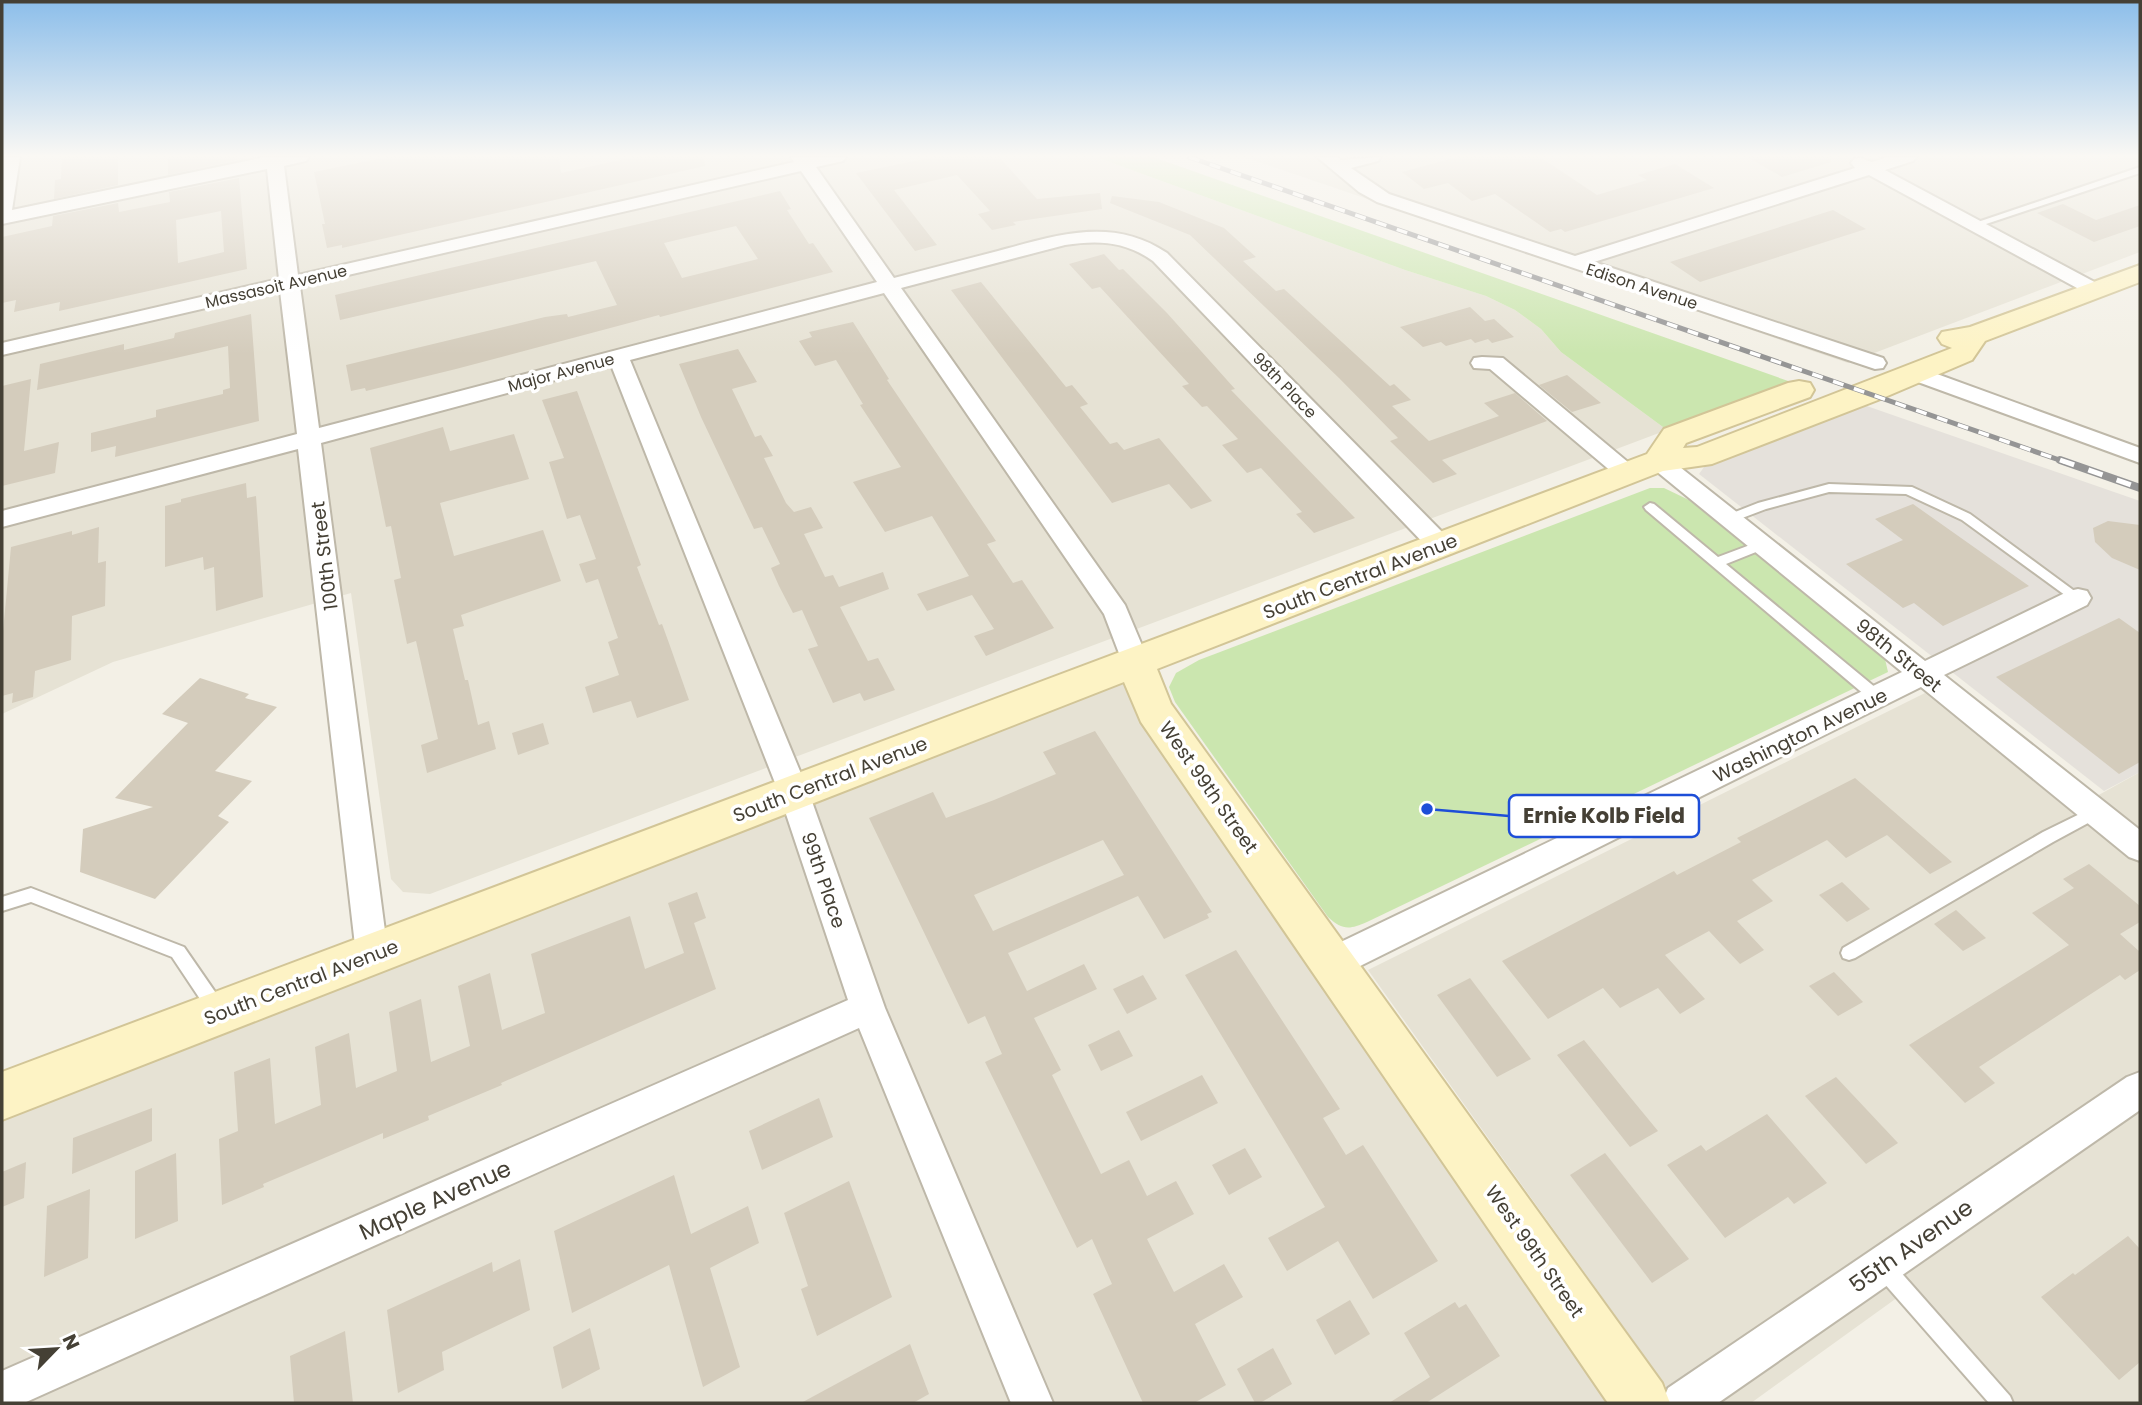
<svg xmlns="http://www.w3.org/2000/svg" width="2142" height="1405" viewBox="0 0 2142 1405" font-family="Poppins,sans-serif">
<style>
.residential{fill:#e6e2d4}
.industrial{fill:#e5e1db}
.green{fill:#cbe6af}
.building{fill:#d4ccbc;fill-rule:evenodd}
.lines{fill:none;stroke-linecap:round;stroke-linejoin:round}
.lane-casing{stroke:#beb8a9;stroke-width:4}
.street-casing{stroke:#beb8a9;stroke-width:4}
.secondary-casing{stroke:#d2c597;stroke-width:4}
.lane{fill:#fff;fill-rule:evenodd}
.street{fill:#fff;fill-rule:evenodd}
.secondary{fill:#fdf3c5;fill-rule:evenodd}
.rail-far1-casing{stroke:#959595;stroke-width:5}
.rail-casing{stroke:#959595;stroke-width:8}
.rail-far1{stroke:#fff;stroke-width:3.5;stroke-dasharray:11;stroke-linecap:butt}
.rail{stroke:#fff;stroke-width:5;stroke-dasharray:15;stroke-linecap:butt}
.labels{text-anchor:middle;stroke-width:7;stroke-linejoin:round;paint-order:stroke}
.far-street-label{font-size:16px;fill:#454035;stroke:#fff}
.street-label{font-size:19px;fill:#454035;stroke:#fff}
.near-street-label{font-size:23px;fill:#454035;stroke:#fff}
.leader{fill:none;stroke:#1d4ed8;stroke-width:2.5}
.callout-dot{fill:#1d4ed8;stroke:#fff;stroke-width:2.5}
.callout{fill:#fff;stroke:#1d4ed8;stroke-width:2.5}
.callout-label{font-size:21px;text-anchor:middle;font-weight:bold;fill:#454035}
</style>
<rect width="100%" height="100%" fill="#f3f0e6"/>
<!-- residential -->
<g class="residential">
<path d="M2,157H1096L1405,270L1486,296L1515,310L1541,329L1561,352L1667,430L430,894L403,892L391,879L351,593L113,662L2,714Z"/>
<path d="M1244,157H2140V252L1848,363Z"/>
<path d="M1135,662L1155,711L1642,1403H2V1096Z"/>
<path d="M1925,693L2070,811L2140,772V1403H2014L1912,1287L1751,1403H1678L1368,970Z"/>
</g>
<!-- industrial -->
<path class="industrial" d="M1861,404L2140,501V772L2104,791L1699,474L1707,463Z"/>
<!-- green -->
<g class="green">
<path d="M1096,157H1153L1791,382L1667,430L1561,352L1541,329L1515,310L1486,296L1405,270Z"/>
<path d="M1650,488H1664L1689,500L1885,659L1888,672L1367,922C1349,930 1342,930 1328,917L1175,702L1169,687L1176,673L1199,660Z"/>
</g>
<!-- building -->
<g class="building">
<path d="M62,157H118V185L54,199L55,180L61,179Z"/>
<path d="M168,157H237V160L168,175Z"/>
<path d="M387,157H559L561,173L634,157H704L705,166L342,248V245L327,248L322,224H325L314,172Z"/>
<path d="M934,157H999L1037,199L1100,193L1102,209L1013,222L1016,225L992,230L978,214L990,211L957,175L894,190L937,245L915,251L856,173Z"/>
<path d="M1457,157H1540L1597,195L1647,180L1638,175L1675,164L1714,188L1565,232L1561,229L1550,232L1495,194L1472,201L1448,183L1424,189L1402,172Z"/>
<path d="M1747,157H1831V162L1782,177Z"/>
<path d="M239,178L247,269L59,311L60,302L14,312L16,300L2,303V237L52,226L53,216L118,203L119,212L170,202L169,192ZM221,211L224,252L178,263L176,220Z"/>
<path d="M780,191L791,209L787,210L809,244L813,243L833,272L660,317L659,315L456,369L366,391L365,388L351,391L346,365L545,317L567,314L568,317L617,305L596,261L340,320L335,295ZM736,226L758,259L682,278L664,243Z"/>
<path d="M1112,196L1159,202L1224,228L1256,257L1243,261L1276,291L1284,289L1390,386L1394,384L1411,400L1392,406L1429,441L1499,416L1484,403L1515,393L1547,421L1442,460L1457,474L1433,483L1390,441L1398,438L1339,378L1190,235L1110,203Z"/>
<path d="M2063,204L2096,220L2140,205V226L2094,242L2037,213Z"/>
<path d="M1833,210L1866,229L1700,282L1670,262Z"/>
<path d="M1104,254L1119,270L1123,269L1167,313L1235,389L1231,390L1355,518L1314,533L1296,514L1302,512L1261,468L1247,473L1222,445L1238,439L1207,406L1202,407L1182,386L1189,384L1100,287L1092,289L1069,264Z"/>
<path d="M981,282L1066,387L1072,385L1088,404L1080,407L1110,444L1117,442L1124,450L1159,438L1212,501L1191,509L1169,484L1112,503L951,290Z"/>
<path d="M1470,307L1485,321L1494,319L1514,337L1492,343L1488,339L1475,343L1471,339L1446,346L1441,342L1423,347L1400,327Z"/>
<path d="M251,314L259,421L115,457L116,446L91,452V433L156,417V410L223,394V390L230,388L228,346L37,390L40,364L124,344V350L174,338L175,333Z"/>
<path d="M853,322L889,379L887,380L996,541L987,544L1013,583L1022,580L1054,628L986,656L974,636L994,629L972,595L927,611L917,594L969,576L932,516L885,532L853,482L901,467L860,405L863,404L836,360L815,366L799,341L812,337L809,332Z"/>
<path d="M738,349L757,382L732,389L755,437L761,435L773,456L764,458L786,503L794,512L811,507L823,528L804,534L825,577L833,575L839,587L883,572L889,589L840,607L868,661L878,658L895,690L864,701L860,693L833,703L808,649L818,646L802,610L793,613L779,586L771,568L780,564L762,527L754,529L701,417L679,364Z"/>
<path d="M1567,375L1601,403L1572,412L1539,385Z"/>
<path d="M31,379L24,451L59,442L55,473L2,486V386Z"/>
<path d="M577,391L641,565L637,567L659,625L662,624L670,646L689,700L637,718L631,701L593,713L585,687L619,675L608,642L618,638L598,579L586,583L579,564L596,559L580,515L567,519L549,462L564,458L542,400Z"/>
<path d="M443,427L450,451L514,434L529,479L440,503L454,556L543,530L561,581L461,615L464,626L453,629L465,680H468L478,725L489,721L496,749L427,773L421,745L438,739L416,641L407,644L394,580L401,578L391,526L386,527L370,448Z"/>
<path d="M246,483L247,498L256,496L263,597L216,611L214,567L204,570L203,557L165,567V506L181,502V499Z"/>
<path d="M1913,504L2029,586L1943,626L1914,603L1903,608L1846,564L1903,540L1875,519Z"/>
<path d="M2108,521L2140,525V570L2112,558L2095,542L2093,528Z"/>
<path d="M99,527L98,563L106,561L105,606L72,616L71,660L35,671L33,697L12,703L13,693L2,696V642L11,547L72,531V535Z"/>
<path d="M2119,618L2140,633V762L2119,774L1996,677Z"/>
<path d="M200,678L249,694L245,698L277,707L215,771L252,781L218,816L229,822L155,899L80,872L83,829L153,807L115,798L188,723L162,714Z"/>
<path d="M543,723L549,744L518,755L512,733Z"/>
<path d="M1095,731L1212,912L1207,914L1209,918L1164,939L1138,896L1008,953L1027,991L1084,964L1097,989L1034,1018L1061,1070L1052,1075L1101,1174L1129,1160L1147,1196L1176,1181L1194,1214L1147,1239L1174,1292L1224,1264L1243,1297L1195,1324L1226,1385L1194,1403H1143L1093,1294L1112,1284L1092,1239L1077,1248L985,1062L1002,1054L985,1016L968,1024L869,818L933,792L946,818L994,800L1056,774L1043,752ZM1103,840L1124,875L993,931L974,895Z"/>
<path d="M1855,778L1952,862L1930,874L1887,835L1846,858L1827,840L1752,880L1773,901L1737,921L1764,950L1740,964L1709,931L1665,955L1705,999L1680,1014L1658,988L1620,1008L1603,988L1548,1019L1502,961L1674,871L1677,875L1741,842L1737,838Z"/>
<path d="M2089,864L2140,906V922L2120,934L2140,952V970L2125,980L2120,975L1979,1067L1995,1083L1965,1103L1909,1045L2069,945L2032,913L2074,888L2063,879Z"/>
<path d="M1842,882L1870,909L1847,922L1819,895Z"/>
<path d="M697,892L706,918L694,923L716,989L501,1083L502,1085L428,1116L429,1120L383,1139V1133L263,1184L264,1187L222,1205L219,1139L238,1131L234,1072L270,1058L275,1124L321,1105L315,1047L349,1033L356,1088L397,1071L389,1012L421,999L431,1062L470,1046L458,986L490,973L502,1030L545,1013L531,954L630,916L645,969L684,953L668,903Z"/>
<path d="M1956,910L1986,938L1963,951L1934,924Z"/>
<path d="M1236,950L1340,1109L1323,1118L1346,1155L1363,1145L1438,1261L1373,1299L1338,1241L1287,1271L1268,1238L1325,1207L1185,975Z"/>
<path d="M1834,972L1863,1002L1838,1016L1809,986Z"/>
<path d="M1143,975L1157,999L1127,1014L1113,989Z"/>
<path d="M1470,978L1531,1059L1497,1077L1437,995Z"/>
<path d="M1119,1030L1133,1056L1101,1071L1088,1045Z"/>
<path d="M1584,1040L1630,1097L1658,1131L1630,1147L1557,1055Z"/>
<path d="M1202,1075L1218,1103L1141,1141L1126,1112Z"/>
<path d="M1836,1077L1898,1143L1866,1164L1805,1096Z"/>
<path d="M819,1098L833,1137L762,1170L749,1131Z"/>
<path d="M152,1108V1141L72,1174L73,1138Z"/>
<path d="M1767,1114L1827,1183L1794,1204L1788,1197L1725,1238L1667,1165L1701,1145L1706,1151Z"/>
<path d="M1245,1148L1262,1177L1229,1195L1212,1165Z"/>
<path d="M176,1153L178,1221L135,1239V1171Z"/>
<path d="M1605,1153L1689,1259L1652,1283L1570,1175Z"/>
<path d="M26,1162L24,1198L2,1207V1172Z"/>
<path d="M674,1175L691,1234L748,1206L759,1243L710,1268L740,1367L703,1387L669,1265L572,1313L554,1231Z"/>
<path d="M849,1181L892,1297L817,1336L801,1289L808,1286L784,1213Z"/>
<path d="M90,1189L88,1258L44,1277L47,1206Z"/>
<path d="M2128,1236L2140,1249V1362L2119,1380L2041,1297L2073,1273L2075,1275Z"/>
<path d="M520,1259L530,1310L442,1352L444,1370L398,1393L387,1310L492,1262L493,1272Z"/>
<path d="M1350,1300L1370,1334L1335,1355L1316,1320Z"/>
<path d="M1455,1302L1459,1308L1466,1304L1500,1356L1426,1403H1389L1430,1377L1404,1333Z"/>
<path d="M590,1328L600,1369L562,1389L553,1347Z"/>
<path d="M345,1331L353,1403H294L290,1356Z"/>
<path d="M910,1344L929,1394L913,1403H801Z"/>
<path d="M1273,1348L1292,1384L1260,1403H1255L1237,1369Z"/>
</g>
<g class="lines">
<defs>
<g id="lane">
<path d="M2140,167V173L1977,227L1969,225Z"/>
<path d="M1829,484L1912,487L1970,514L2084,598L2083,601H2073L1962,520L1906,494L1829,492L1766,509L1729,523L1723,519L1725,516L1758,503Z"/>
<path d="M1650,503L1654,504L1718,557L1758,542H1766L1768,545L1766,548L1726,564L1882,693L1884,697L1882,701H1872L1646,510L1644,507Z"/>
<path d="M2096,806L2101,808L2104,812L2101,816L2053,842L1855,958L1849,960L1843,958L1841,953L1843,948L2043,832Z"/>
<path d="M31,888L184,947L222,1002L224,1008L222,1014L216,1016L210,1014L172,957L31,902L2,911V897Z"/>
<path d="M1883,1257L1890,1260L2010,1396L2013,1403H1989L1876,1274L1873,1267L1876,1260Z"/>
</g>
<g id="street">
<path d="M2,157H20L12,210L265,157H309L306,161L284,166L298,275L794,162L791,157H846L843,161L816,167L894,278C928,269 963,260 998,251C1056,235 1113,216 1167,253L1449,539L1452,545L1449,551L1440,554L1431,551L1153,261C1125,241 1098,240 1065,245L901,288L1125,605L1149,662L1145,669L1135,672L1125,669L1104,614L884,293L630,360L809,793L885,1008L1053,1403H1011L859,1028L24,1403H2V1371L848,1000L779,793L611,365L321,443L388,954L384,965L372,969L360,965L356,954L298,449L2,527V511L297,434L280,291L2,355V343L279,279L267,169L2,224ZM801,171L877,282L319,428L300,286Z"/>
<path d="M1317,157H1337L1341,160L1381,157L1378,161L1351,168L1389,194L1575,256L1855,168L1851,163L1854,159L1860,158L1872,162L1888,157H1916L1913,161L1885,170L2102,286L2105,290L2102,294H2088L1869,175L1594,262L1883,358L1886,363L1883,368L1875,369L1377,202L1359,192Z"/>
<path d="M1482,357L1503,358L1635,468L1639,473L1635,478L1627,481L1619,478L1490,369L1474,368L1471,363L1474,358Z"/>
<path d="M1915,366L2140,448V463L1907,378L1904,373L1907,368Z"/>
<path d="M1658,453L1666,456L1925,661L2069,591L2078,589L2087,591L2091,598L2087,605L1944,675L2140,830V861L2129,857L1921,687L1344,974L1332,978L1320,974L1315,963L1320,952L1902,672L1650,466L1646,461L1650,456Z"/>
<path d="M2140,1072V1110L1718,1403H1662L1668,1388L2127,1077Z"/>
</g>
<path id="secondary" d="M2140,265V282L1985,341L1972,360L1878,400L1712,464L1663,471L1157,669L1171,704L1662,1383L1670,1403H1608L1141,722L1124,682L2,1120V1072L1647,454L1664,429L1788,383L1799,381L1810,383L1814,390L1810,397L1686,443L1683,448L1697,447L1952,348L1942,344L1938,338L1942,332L1970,327Z"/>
</defs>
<!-- lane casing -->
<use href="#lane" class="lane-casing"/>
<!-- street casing -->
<use href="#street" class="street-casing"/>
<!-- secondary casing -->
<use href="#secondary" class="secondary-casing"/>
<!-- lane -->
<use href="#lane" class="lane"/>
<!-- street -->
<use href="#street" class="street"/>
<!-- secondary -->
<use href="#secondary" class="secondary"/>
<defs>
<path id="rail-far1" d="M1189,157L2065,462"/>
<path id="rail" d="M2060,460L2140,488"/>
</defs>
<!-- rail-far1 casing -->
<use href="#rail-far1" class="rail-far1-casing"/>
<!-- rail casing -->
<use href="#rail" class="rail-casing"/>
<!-- rail-far1 -->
<use href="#rail-far1" class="rail-far1"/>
<!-- rail -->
<use href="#rail" class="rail"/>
</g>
<!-- sky -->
<linearGradient id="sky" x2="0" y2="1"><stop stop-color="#8cbeea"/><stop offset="0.44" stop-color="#faf8f4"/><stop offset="1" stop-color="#faf8f4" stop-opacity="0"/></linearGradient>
<rect width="2142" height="354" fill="url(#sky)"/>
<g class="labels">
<!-- far-street labels -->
<g class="far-street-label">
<text transform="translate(276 286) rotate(-13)" y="6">Massasoit Avenue</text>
<text transform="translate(1642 286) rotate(18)" y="6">Edison Avenue</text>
<text transform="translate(561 372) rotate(-15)" y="6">Major Avenue</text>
<text transform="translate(1285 385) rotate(46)" y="6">98th Place</text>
</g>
<!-- street labels -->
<g class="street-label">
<text transform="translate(324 556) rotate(-97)" y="7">100th Street</text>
<text transform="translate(1360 576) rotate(-21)" y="7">South Central Avenue</text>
<text transform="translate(1899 655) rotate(39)" y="7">98th Street</text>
<text transform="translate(1800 735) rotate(-26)" y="7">Washington Avenue</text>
<text transform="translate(830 779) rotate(-21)" y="7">South Central Avenue</text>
<text transform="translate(1209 787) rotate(55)" y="7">West 99th Street</text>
<text transform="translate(824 880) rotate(71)" y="7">99th Place</text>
<text transform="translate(301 982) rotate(-21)" y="7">South Central Avenue</text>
<text transform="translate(1535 1251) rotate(55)" y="7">West 99th Street</text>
</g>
<!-- near-street labels -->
<g class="near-street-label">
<text transform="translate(435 1200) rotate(-24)" y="8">Maple Avenue</text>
<text transform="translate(1911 1246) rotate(-35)" y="8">55th Avenue</text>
</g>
</g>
<!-- callouts -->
<path class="leader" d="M1427 809L1509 816"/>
<circle class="callout-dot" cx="1427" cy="809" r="7"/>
<rect class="callout" x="1509" y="795" width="190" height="42" rx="7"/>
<g class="callout-label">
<text x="1604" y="823">Ernie Kolb Field</text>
</g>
<!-- border -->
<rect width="2142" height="1405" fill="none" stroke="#454035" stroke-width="7"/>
<!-- north arrow -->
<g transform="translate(56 1349) rotate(65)" stroke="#ffffff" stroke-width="5" paint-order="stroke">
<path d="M0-5L12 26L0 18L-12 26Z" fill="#454035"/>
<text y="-10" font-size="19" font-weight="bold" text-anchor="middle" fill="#454035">N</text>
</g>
</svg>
